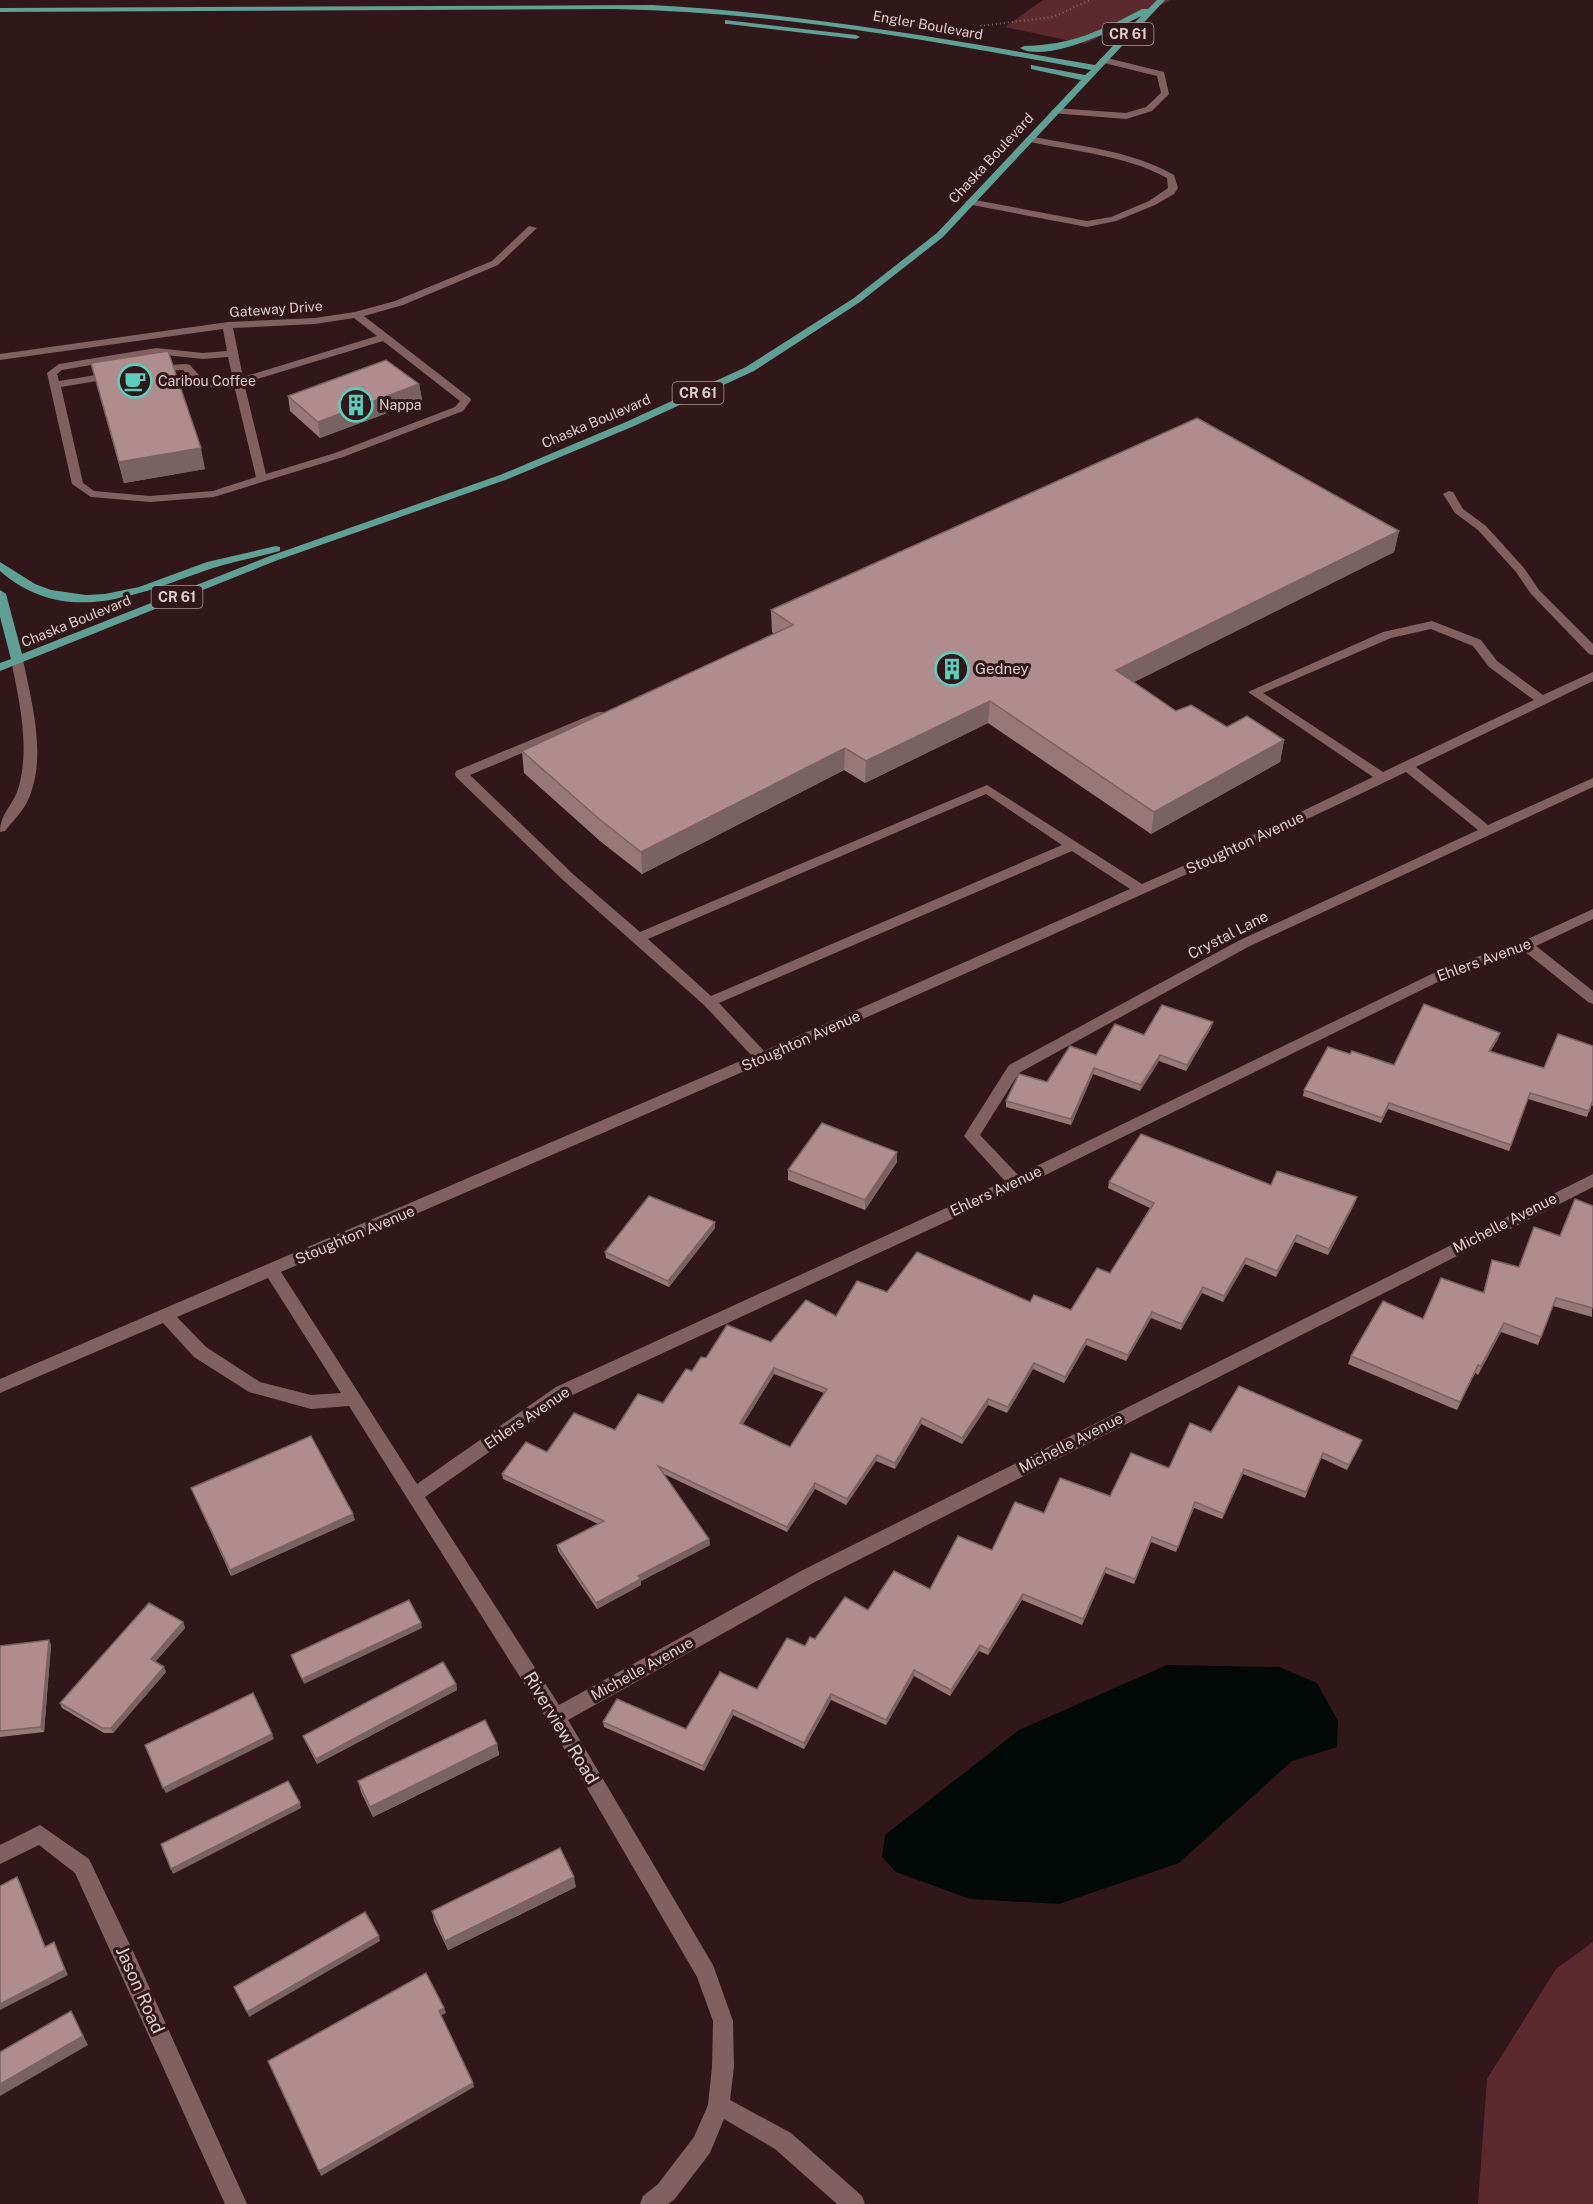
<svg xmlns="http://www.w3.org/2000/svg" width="1593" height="2204" viewBox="0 0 1593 2204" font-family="'Public Sans',sans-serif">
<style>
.green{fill:#5c2a2e}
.water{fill:#020907}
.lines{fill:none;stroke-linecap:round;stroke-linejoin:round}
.path{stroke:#7f686a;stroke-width:2;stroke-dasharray:1 3;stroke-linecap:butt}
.minor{fill:#816061;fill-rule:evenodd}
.major{fill:#5fa094;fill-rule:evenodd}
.wall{fill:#967879;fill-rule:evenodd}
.shaded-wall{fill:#7a6263}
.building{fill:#af8c8d;stroke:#7a6263;stroke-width:1.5;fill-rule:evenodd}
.labels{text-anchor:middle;stroke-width:6;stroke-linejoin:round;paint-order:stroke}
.far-street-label{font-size:14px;fill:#dfcdcd;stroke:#311719}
.shield{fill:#311719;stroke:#ab9697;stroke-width:1.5}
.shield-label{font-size:14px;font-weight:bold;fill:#dfcdcd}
.far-poi-label{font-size:14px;fill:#dfcdcd;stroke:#311719;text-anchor:start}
.poi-label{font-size:15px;fill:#dfcdcd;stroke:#311719;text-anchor:start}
.street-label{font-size:15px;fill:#dfcdcd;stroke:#311719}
.near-street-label{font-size:18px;fill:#dfcdcd;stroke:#311719}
</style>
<rect width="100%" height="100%" fill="#311719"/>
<!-- green -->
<g class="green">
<path d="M1043,0H1171L1085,44L1005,27Z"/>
<path d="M1593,1942V2204H1478L1487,2079L1556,1969Z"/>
</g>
<!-- water -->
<path class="water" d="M1167,1665L1279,1667L1317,1683L1338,1721L1337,1747L1292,1761L1179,1863L1059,1904L970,1899L896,1872L882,1857L885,1835L1019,1730Z"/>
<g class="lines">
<!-- path -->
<path class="path" d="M980,26L1053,17L1090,0"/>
<!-- minor -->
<g class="minor">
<path d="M1103,57L1164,72L1169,94L1152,111L1126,119L1052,113L1051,111L1055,108L1126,113L1146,107L1161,93L1157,76L1100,62L1099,60Z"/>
<path d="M1029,136C1078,146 1130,150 1174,175L1178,188L1174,194L1155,205L1116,221L1087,227L967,204L965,202L970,199L1087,221L1111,217L1149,201L1168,188L1167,178C1123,154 1074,152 1026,141L1025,139Z"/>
<path d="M529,226L537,228L498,265L403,305L364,316L470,398L471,400L463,411L343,457L214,497L150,502L91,497L72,484L47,373L59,364L156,348L203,353L227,351L223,329L0,360V354L228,322L315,318L355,312L395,301L492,261ZM354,318L377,336L243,377L233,328L315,324ZM383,341L460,401L455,407L335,453L266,474L244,383ZM156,354L203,359L228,357L233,379L205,382L190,365L186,364L153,366L148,369L153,372L183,370L198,387L202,388L234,385L256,477L213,491L150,496L94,491L83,483L61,387L115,378L120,375L115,372L59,381L57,374L62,370Z"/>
<path d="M1449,491L1453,492L1463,509L1486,526L1524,568L1539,590L1593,644V655L1589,654L1531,594L1516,572L1478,530L1455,513L1443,494Z"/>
<path d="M1432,621L1481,640L1497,661L1543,695L1593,672V681L1416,767L1488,825L1593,778V787L1248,947L1019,1073L980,1135L1018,1175L1444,968L1521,942L1593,909V919L1536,946L1593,991V1004L1588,1002L1524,951L1454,974L1021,1187L568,1397L425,1497L559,1705L801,1571L1593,1174V1187L813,1583L568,1720L713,1965L733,2021L734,2067L730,2100L791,2133L862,2196L865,2204H837L775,2149L724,2119L710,2153L674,2200L668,2204H640L643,2196L658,2184L694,2137L708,2105L712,2067L713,2021L697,1977L549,1723L349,1406L311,1409L249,1392L194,1357L163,1323L0,1393V1379L752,1056L704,1005L564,881L456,777L455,774L456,771L598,712H606L608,715L606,718L470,775L574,875L640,932L987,785L1142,884L1253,835L1373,777L1248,692L1383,632ZM1431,629L1473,646L1489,667L1534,700L1383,772L1263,693L1391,638ZM1406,772L1478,830L1238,941L1009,1065L964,1136L1005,1181L556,1387L417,1484L281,1272C509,1174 735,1076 962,975C1110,909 1259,843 1406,772ZM986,794L1062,845L711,996L648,939ZM1072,851L1130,889L764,1051L719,1003ZM268,1278L341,1393L311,1395L260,1382L206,1347L177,1317Z"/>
<path d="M17,656L23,660C32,704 49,763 25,806C19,815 11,823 5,831L0,832C0,813 14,805 19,786C30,745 19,700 11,660Z"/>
<path d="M40,1825L89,1859L132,1949L247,2204H225L75,1873L39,1845L0,1864V1845Z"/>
</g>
<!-- major -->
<g class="major">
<path d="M1157,0H1165L943,237L860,302L754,371L634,426L508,479L278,560L0,671V663L11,659L0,617V590L6,594L22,654L270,556L500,475L626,422L746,367L854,298L937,233L1081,80L1031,69V65L1085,75L1091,70C933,41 776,12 615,9L0,12V8L652,5C801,13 948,39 1095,65L1141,16C1117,29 1045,64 1020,48L1024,46C1071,45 1101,31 1142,9H1148Z"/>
<path d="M725,20L856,35L860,37L856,39L728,24H725Z"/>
<path d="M276,546L280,547V551C258,557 235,561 213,568C142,592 68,630 0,571V562L35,584L51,590L86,595L105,594L139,587L207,562Z"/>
</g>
</g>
<!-- wall -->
<g class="wall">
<path d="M91,363L205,469L124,483Z"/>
<path d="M419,384L422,400L320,438L290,411L288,396Z"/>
<path d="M1399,531L1394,552L1134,682L1176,711L1227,727L1284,740L1280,762L1151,834L988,723L865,783L844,770L642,874L600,841L524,773L522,751L774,634L772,632L771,610Z"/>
<path d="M1211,1028L1186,1071L1159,1061L1140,1091L1093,1074L1071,1125L1006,1107V1101L1144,1035Z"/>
<path d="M1498,1039L1490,1052L1544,1068L1593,1046V1106L1591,1105L1587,1117L1528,1099L1509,1151L1388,1109L1381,1123L1303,1096L1304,1090L1350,1054L1394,1065Z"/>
<path d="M897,1162L865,1210L788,1180V1170Z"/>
<path d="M1109,1182L1271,1185L1355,1203L1328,1255L1295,1242L1276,1277L1245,1264L1223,1302L1202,1293L1181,1330L1151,1318L1126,1361L1086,1345L1064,1383L1033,1369L1007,1413L988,1405L962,1444L921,1424L895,1469L876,1461L846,1505L815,1489L787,1532L664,1474L709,1539L710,1545L641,1581V1585L597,1609L558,1551L557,1545L598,1524L503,1479L502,1474L547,1452L615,1430L663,1403L692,1371L706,1358L771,1342L836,1316L887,1292L1030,1302L1071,1310L1110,1273L1150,1208L1108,1188ZM774,1374L824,1393L790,1447L743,1424Z"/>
<path d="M1593,1206L1592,1317L1553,1306L1538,1345L1501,1332L1478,1375L1475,1373L1457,1410L1348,1364L1351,1356L1423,1319L1483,1293L1492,1260L1519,1267L1560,1236Z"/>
<path d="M715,1228L669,1287L606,1258L605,1252Z"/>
<path d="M1211,1432L1360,1445L1347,1470L1321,1458L1305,1498L1243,1474L1222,1519L1194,1508L1176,1552L1151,1542L1134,1584L1105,1573L1082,1625L1022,1600L988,1655L979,1651L950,1696L914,1676L886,1725L831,1700L804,1749L733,1715L704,1771L604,1727L603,1722L686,1729L757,1689L815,1639L868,1610L930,1589L992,1550L1044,1513L1110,1496L1169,1468Z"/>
<path d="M191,1488L355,1520L231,1576Z"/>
<path d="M183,1622L185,1628L155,1662L166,1672L113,1733H104L62,1708L60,1703Z"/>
<path d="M49,1640L51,1645L44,1732L0,1737V1646Z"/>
<path d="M456,1684L457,1690L317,1764L305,1741L303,1736Z"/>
<path d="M497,1744L499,1755L373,1817L361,1792L358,1781Z"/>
<path d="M576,1887L448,1950L434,1921L432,1911Z"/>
</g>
<!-- shaded-wall -->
<g class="shaded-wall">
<path d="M419,384L422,400L320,438L318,422Z"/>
<path d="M201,448L205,469L124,483L119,462Z"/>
<path d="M1399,531L1394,552L1114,692L1116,670Z"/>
<path d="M990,701L988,723L865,783L866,761Z"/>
<path d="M1284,740L1280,762L1151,834L1154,812Z"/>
<path d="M845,748L844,770L642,874L641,852Z"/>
<path d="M1213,1022L1211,1028L1186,1071L1187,1065Z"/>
<path d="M1500,1033L1498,1039L1487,1057L1489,1051Z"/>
<path d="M1160,1055L1159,1061L1140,1091L1141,1085Z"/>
<path d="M1094,1068L1093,1074L1071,1125V1119Z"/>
<path d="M1389,1103L1388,1109L1381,1123L1382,1118Z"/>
<path d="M897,1152V1162L865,1210V1200Z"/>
<path d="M1357,1197L1355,1203L1328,1255L1329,1249Z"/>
<path d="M715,1222V1228L669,1287L668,1281Z"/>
<path d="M1297,1235L1295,1242L1276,1277L1277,1271Z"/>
<path d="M1246,1258L1245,1264L1223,1302L1224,1296Z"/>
<path d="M1203,1287L1202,1293L1181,1330L1182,1324Z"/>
<path d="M1152,1312L1151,1318L1126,1361L1128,1355Z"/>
<path d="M1504,1323L1501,1332L1478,1375L1481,1366Z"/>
<path d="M1087,1339L1086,1345L1064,1383L1065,1377Z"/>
<path d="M1034,1363L1033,1369L1007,1413L1008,1407Z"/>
<path d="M1478,1365L1475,1373L1457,1410L1460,1402Z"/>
<path d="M774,1368V1374L740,1429V1423Z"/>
<path d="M988,1399V1405L962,1444V1438Z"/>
<path d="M922,1418L921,1424L895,1469V1463Z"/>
<path d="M1362,1440L1360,1445L1347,1470L1349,1465Z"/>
<path d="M877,1455L876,1461L846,1505L847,1499Z"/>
<path d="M1244,1469L1243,1474L1222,1519L1224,1514Z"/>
<path d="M815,1483V1489L787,1532V1527Z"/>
<path d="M1195,1502L1194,1508L1176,1552L1178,1547Z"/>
<path d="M353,1514L355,1520L231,1576L230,1570Z"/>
<path d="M1152,1537L1151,1542L1134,1584L1135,1579Z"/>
<path d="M709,1539L710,1545L641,1581V1585L597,1609L596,1603L638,1576Z"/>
<path d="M1106,1568L1105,1573L1082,1625L1083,1619Z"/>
<path d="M1023,1594L1022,1600L988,1655L989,1650Z"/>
<path d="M183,1622L185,1628L153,1664L151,1659Z"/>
<path d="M421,1623L422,1628L304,1684L302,1679Z"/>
<path d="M49,1640L51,1645L44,1732L41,1727Z"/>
<path d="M980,1645L979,1651L950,1696L951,1690Z"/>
<path d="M164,1667L166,1672L113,1733L111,1728Z"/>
<path d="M914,1670V1676L886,1725V1720Z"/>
<path d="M456,1684L457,1690L317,1764L316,1759Z"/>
<path d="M831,1694V1700L804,1749V1743Z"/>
<path d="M733,1710V1715L704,1771L703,1766Z"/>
<path d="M272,1734L274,1739L166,1793L163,1788Z"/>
<path d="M497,1744L499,1755L373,1817L370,1807Z"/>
<path d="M300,1803L301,1808L173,1874L171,1869Z"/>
<path d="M17,1877L20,1882L47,1952Z"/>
<path d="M574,1877L576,1887L448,1950L445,1941Z"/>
<path d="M379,1936L380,1941L249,2017L247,2012Z"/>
<path d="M54,1942L68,1975L0,2010V2004Z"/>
<path d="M444,2008L446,2013L440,2016L439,2011Z"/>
<path d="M71,2011L88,2045L0,2096V2084Z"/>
<path d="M473,2083L474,2087L321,2176L319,2171Z"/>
</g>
<!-- building -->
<g class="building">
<path d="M168,351L201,448L119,462L91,363Z"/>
<path d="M386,360L419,384L318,422L288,396Z"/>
<path d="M1197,418L1399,531L1116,670L1176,711L1191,705L1227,727L1247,716L1284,740L1154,812L990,701L866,761L845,748L641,852L598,818L522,751L793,625L771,610Z"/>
<path d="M1424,1004L1500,1033L1489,1051L1544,1068L1558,1034L1593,1046V1100L1589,1111L1530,1093L1511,1145L1389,1103L1382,1118L1304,1090L1328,1047L1350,1054L1352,1051L1394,1065Z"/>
<path d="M1162,1005L1213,1022L1187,1065L1160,1055L1141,1085L1094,1068L1071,1119L1006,1101L1019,1074L1047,1082L1070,1046L1096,1055L1115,1024L1144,1035Z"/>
<path d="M822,1123L897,1152L865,1200L788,1170Z"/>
<path d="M1141,1134L1271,1185L1277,1171L1357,1197L1329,1249L1297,1235L1277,1271L1246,1258L1224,1296L1203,1287L1182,1324L1152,1312L1128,1355L1087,1339L1065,1377L1034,1363L1008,1407L988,1399L962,1438L922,1418L895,1463L877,1455L847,1499L815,1483L787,1527L658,1466L709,1539L638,1576L641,1579L596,1603L557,1545L604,1521L502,1474L526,1442L547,1452L574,1413L615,1430L638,1394L663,1403L686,1369L692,1371L701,1357L706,1358L727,1325L771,1342L806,1300L836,1316L857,1281L887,1292L917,1252L1030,1302L1034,1295L1071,1310L1097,1268L1110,1273L1154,1203L1109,1182ZM774,1368L827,1389L790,1447L740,1423Z"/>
<path d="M649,1196L715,1222L668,1281L605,1252Z"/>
<path d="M1575,1199L1593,1206V1308L1556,1298L1541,1337L1504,1323L1481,1366L1478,1365L1460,1402L1351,1356L1383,1301L1423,1319L1441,1278L1484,1293L1492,1260L1519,1267L1534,1227L1560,1236Z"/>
<path d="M1239,1386L1362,1440L1349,1465L1323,1453L1306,1492L1244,1469L1224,1514L1195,1502L1178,1547L1152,1537L1135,1579L1106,1568L1083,1619L1023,1594L989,1650L980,1645L951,1690L914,1670L886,1720L831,1694L804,1743L733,1710L703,1766L603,1722L617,1699L686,1729L720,1672L757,1689L787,1638L805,1646L810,1637L815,1639L845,1597L868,1610L894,1571L930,1589L958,1536L992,1550L1015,1502L1044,1513L1060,1478L1110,1496L1131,1453L1169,1468L1190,1423L1211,1432Z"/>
<path d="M311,1436L353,1514L230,1570L191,1488Z"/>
<path d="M409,1600L421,1623L302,1679L291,1655Z"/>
<path d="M149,1603L183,1622L151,1659L164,1667L111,1728H102L60,1703Z"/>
<path d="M49,1640L41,1727L0,1731V1646Z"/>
<path d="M443,1662L456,1684L316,1759L303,1736Z"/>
<path d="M253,1693L272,1734L163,1788L145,1745Z"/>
<path d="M485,1720L497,1744L370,1807L358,1781Z"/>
<path d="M288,1781L300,1803L171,1869L161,1844Z"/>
<path d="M560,1848L574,1877L445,1941L432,1911Z"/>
<path d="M17,1877L45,1947L54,1942L65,1970L0,2004V1886Z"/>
<path d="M365,1912L379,1936L247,2012L234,1987Z"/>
<path d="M426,1973L444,2008L439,2011L473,2083L319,2171L268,2061Z"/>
<path d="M71,2011L83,2036L0,2084V2052Z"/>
</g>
<!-- icons -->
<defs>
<symbol id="cafe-ring" viewBox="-11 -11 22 22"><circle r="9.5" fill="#311719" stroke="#5ccebb" stroke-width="1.5"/><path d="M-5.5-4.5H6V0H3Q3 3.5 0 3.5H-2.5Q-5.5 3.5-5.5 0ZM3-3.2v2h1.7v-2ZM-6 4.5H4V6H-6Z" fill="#5ccebb"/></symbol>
<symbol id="building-ring" viewBox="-11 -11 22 22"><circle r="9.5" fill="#311719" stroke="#5ccebb" stroke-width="1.5"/><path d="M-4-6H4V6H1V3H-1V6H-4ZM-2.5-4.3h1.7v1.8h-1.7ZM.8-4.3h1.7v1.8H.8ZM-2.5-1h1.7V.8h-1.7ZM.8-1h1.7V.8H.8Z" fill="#5ccebb"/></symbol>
</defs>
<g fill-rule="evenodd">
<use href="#cafe-ring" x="116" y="362" width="38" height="38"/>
<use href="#building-ring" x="337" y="386" width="38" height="38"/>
<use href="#building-ring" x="933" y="650" width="38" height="38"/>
</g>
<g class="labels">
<!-- far-street labels -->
<g class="far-street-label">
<text transform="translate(928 25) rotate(10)" y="5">Engler Boulevard</text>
<text transform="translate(991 158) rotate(-47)" y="5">Chaska Boulevard</text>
<text transform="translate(276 309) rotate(-4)" y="5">Gateway Drive</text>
<text transform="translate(596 421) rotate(-23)" y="5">Chaska Boulevard</text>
<text transform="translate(76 621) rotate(-22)" y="5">Chaska Boulevard</text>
</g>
<!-- shield labels -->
<g class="shield">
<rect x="1102.5" y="23" width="51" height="22" rx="4.5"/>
<rect x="672.5" y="382" width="51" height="22" rx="4.5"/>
<rect x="151.5" y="586" width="51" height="22" rx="4.5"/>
</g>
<g class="shield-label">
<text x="1128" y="39">CR 61</text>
<text x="698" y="398">CR 61</text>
<text x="177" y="602">CR 61</text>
</g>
<!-- far-poi labels -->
<g class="far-poi-label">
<text x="158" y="386">Caribou Coffee</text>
<text x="379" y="410">Nappa</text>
</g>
<!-- poi labels -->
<g class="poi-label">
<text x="975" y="674">Gedney</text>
</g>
<!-- street labels -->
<g class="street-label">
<text transform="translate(1245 843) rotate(-25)" y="5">Stoughton Avenue</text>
<text transform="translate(1228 935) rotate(-27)" y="5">Crystal Lane</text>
<text transform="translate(1484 960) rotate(-20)" y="5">Ehlers Avenue</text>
<text transform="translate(801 1041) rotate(-24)" y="5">Stoughton Avenue</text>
<text transform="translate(996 1191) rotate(-25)" y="5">Ehlers Avenue</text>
<text transform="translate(1505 1223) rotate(-27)" y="5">Michelle Avenue</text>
<text transform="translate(355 1235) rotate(-23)" y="5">Stoughton Avenue</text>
<text transform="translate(527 1418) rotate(-34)" y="5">Ehlers Avenue</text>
<text transform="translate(1071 1443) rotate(-27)" y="5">Michelle Avenue</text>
<text transform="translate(642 1669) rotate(-29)" y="5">Michelle Avenue</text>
</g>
<!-- near-street labels -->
<g class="near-street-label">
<text transform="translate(561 1728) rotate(59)" y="6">Riverview Road</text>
<text transform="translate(140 1990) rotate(66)" y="6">Jason Road</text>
</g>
</g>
</svg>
